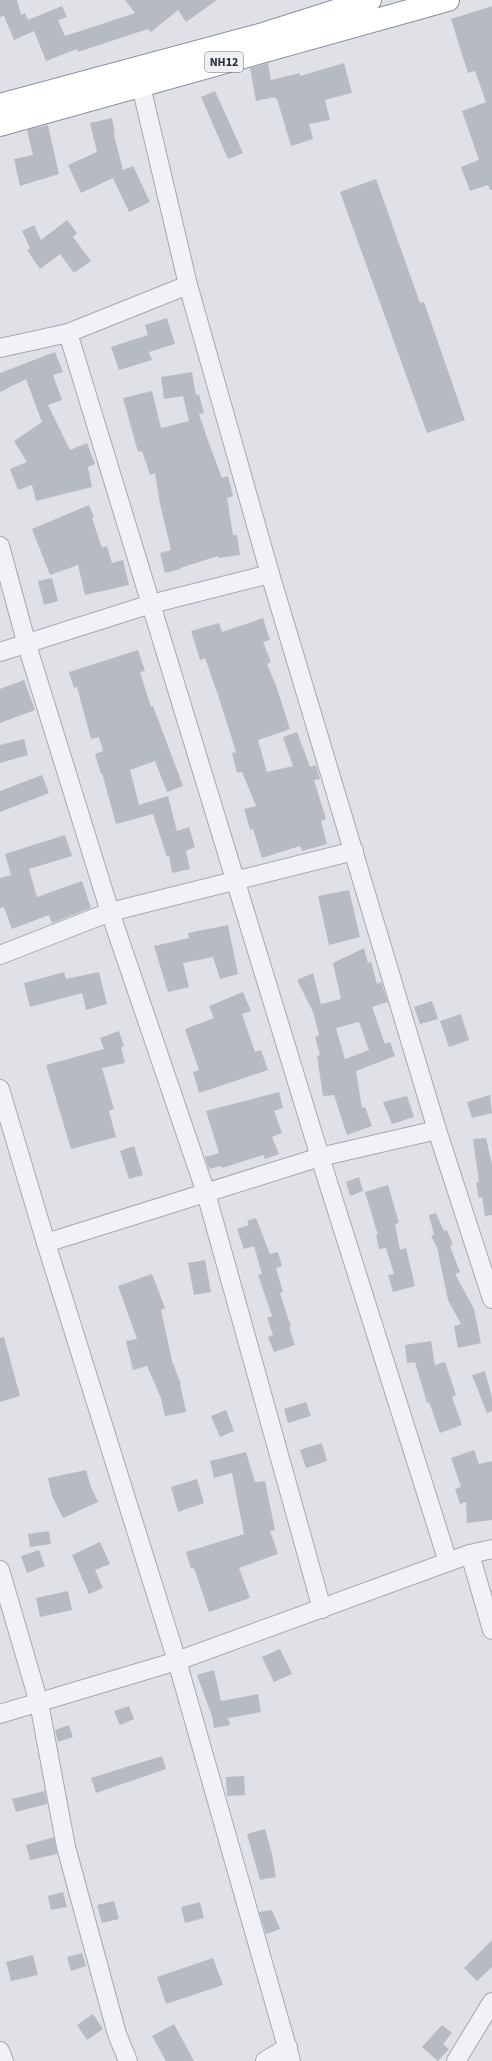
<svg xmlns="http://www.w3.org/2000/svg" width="492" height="2061" viewBox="0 0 492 2061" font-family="'Source Sans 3',sans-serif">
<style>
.building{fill:#b6bbc3;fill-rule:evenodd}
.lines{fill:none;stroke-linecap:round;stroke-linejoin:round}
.street-casing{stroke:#a5a8b0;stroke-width:20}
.highway-casing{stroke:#878f9c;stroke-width:24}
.street{stroke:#f1f2f5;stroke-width:18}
.highway{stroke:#fff;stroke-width:22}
.labels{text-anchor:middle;stroke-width:3.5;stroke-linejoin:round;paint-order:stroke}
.shield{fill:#eef0f4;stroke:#646973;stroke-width:1}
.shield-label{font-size:12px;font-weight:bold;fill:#292f3c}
</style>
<rect width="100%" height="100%" fill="#dfe1e7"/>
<!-- building -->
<g class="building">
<path d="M0,0H17L21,15L25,13L28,20L62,6L67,17L58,20L65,36L135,13L125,0H217L186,22L178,10L151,32L148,29L78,52L77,49L46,61L34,31L14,40L4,16L0,17Z"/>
<path d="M492,6V190H490L488,185L470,191L461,167L479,160L462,111L486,102L475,71L468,73L451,19Z"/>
<path d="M268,63L271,80L300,73V76L344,63L352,93L325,100L330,120L309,124L313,139L291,146L277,99H275V97L256,101L250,68Z"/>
<path d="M215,91L243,153L228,159L201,97Z"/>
<path d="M112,118L115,134L114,135L123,170L133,166L150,202L129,212L113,178L81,193L68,165L97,152L90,123Z"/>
<path d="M48,125L59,174L20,186L14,159L33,155L27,130Z"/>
<path d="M376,179L420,303L424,302L465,420L427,433L340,192Z"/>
<path d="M67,220L77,233L73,237L91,261L74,273L60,254L40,269L27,250L30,248L22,231L34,225L41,240Z"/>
<path d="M167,318L175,344L149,352L152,360L119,370L111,347L148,335L145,325Z"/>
<path d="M55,352L63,372L53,375L62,400L48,405L70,450L87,443L95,464L88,467L92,487L36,501L32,485L18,490L10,469L27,462L14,441L42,422L26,379L0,392V373Z"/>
<path d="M192,372L196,395L199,394L204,413L199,414L207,438L222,478L228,476L233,496L227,498L233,535H237L240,555L219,558L218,556L180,568L181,569L165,573L160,553L171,550L160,504L155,473L150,475L142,451L138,452L123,398L152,391L161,428L189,421L183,396L164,399L161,377Z"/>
<path d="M89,505L94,517L92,518L102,548L107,546L112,563L123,560L129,585L85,595L78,565L50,575L32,529Z"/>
<path d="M52,578L58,601L44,605L38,581Z"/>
<path d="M263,618L270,640L263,642L271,662L267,664L278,691L290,729L258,740L267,772L293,766L283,737L297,732L310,767L316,765L320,779L314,780L326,819L321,821L327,844L302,851L300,846L262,858L253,829L250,830L244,809L256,806L242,772L237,773L232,753L236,752L218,695L205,658L200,660L191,631L219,623L222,632Z"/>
<path d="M138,650L145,671L140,672L151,707L153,706L183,786L167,792L155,761L130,770L139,805L168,796L177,831L189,827L195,847L186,851L190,869L172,873L169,856L167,857L153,814L116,824L102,773L101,774L95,754L103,751L99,737L91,739L77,687L74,688L69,672Z"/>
<path d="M24,680L35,710L0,723V689Z"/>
<path d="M24,739L28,755L0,763V745Z"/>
<path d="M42,775L49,793L0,812V791Z"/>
<path d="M65,835L72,856L29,869L37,897L82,881L91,908L52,923L49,915L12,929L4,907L0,908V878L11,875L5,854Z"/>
<path d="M349,890L360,937L329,945L318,896Z"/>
<path d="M228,925L238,974L220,979L213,957L183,963L189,987L168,992L154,946L189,938L188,933Z"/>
<path d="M364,948L368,963L371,962L377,984L381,982L388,1002L372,1007L385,1044L390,1042L395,1056L356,1071L362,1108L365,1107L372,1126L347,1135L334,1095L323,1096L317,1056L320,1055L315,1037L319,1035L313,1012L297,980L313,973L321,1004L341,999L333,963ZM359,1022L369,1050L345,1059L336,1028Z"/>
<path d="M64,972L66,979L99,972L107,1004L86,1010L82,993L30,1007L24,983Z"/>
<path d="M243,992L251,1011L242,1014L255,1052L261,1050L268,1070L199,1093L193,1072L199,1070L185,1029L214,1018L209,1006Z"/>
<path d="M432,1001L438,1019L420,1024L414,1007Z"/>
<path d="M461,1014L469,1040L449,1047L440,1021Z"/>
<path d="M119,1031L124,1046L121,1047L125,1063L102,1068L114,1109L109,1111L116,1137L71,1149L46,1065L104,1049L100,1038Z"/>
<path d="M279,1092L283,1108L274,1111L282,1133L272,1137L279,1154L265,1159L263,1155L222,1168L221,1166L209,1169L205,1157L219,1153L206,1111Z"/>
<path d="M490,1095L492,1113L472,1118L467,1102Z"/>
<path d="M407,1096L414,1117L392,1124L383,1102Z"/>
<path d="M486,1138L492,1165V1215L485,1216L482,1197L479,1198L476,1183L479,1182L473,1139Z"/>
<path d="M134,1146L143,1175L129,1179L120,1151Z"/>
<path d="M359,1177L363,1191L350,1196L346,1182Z"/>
<path d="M388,1185L399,1223L395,1224L400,1250L406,1248L415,1286L393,1292L388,1275L394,1274L386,1248L379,1249L376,1235H378L365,1192Z"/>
<path d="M436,1213L444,1231L447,1230L453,1245L450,1246L460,1272L455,1274L474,1309L481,1343L458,1348L454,1326L461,1324L448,1300L437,1247L431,1236L434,1235L429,1215Z"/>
<path d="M256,1218L270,1254L278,1252L282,1266L276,1268L283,1292L280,1293L291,1327H289L295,1345L274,1352L268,1337L273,1335L267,1318L272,1316L258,1275L262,1274L254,1246L244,1249L237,1229L249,1225L247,1221Z"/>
<path d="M205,1260L211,1292L194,1295L188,1263Z"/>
<path d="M152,1274L165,1308L161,1310L172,1361L181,1384H180L186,1412L165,1416L161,1398L147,1366L133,1370L126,1341L137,1339L118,1286Z"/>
<path d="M4,1337L20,1396L0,1402V1338Z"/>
<path d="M431,1341L435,1365L445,1362L456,1395L452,1397L462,1425L440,1433L429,1402L427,1403L415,1362L407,1363L405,1345Z"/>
<path d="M485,1371L492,1398V1411L487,1413L472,1375Z"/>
<path d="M306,1402L311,1416L288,1423L284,1409Z"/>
<path d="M226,1410L234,1431L220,1437L211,1416Z"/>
<path d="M322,1443L327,1461L306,1468L300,1450Z"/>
<path d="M474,1450L479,1464L492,1461V1520L467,1523L466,1502L460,1504L455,1489L461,1487L451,1458Z"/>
<path d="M246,1452L255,1482L265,1481L275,1530L270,1531L278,1554L239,1568L250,1598L209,1612L194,1568L191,1569L186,1552L244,1534L232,1473L214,1478L210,1461Z"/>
<path d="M86,1470L91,1487L98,1502L63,1518L52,1496L48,1478Z"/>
<path d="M197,1479L204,1503L178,1512L171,1487Z"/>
<path d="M49,1531L51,1544L30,1547L28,1534Z"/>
<path d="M100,1542L110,1564L95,1570L103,1588L89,1594L72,1555Z"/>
<path d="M39,1550L45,1566L27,1573L21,1556Z"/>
<path d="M68,1591L72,1610L40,1617L36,1598Z"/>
<path d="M280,1649L292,1674L274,1682L262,1657Z"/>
<path d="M214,1670L221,1701L258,1694L261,1712L228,1718L230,1725L214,1728L212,1716L197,1675Z"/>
<path d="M129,1706L134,1719L120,1725L114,1711Z"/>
<path d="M69,1725L73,1737L58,1742L55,1730Z"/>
<path d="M162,1756L166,1769L96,1793L91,1778Z"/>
<path d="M244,1776L245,1795L227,1796L226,1777Z"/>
<path d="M45,1791L47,1804L16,1812L12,1799Z"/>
<path d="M265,1829L272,1854L276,1877L260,1880L247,1834Z"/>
<path d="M54,1837L57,1854L30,1860L26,1845Z"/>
<path d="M63,1892L67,1907L51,1910L48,1896Z"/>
<path d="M114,1901L119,1919L102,1923L97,1905Z"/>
<path d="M200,1902L204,1918L185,1923L181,1907Z"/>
<path d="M272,1910L280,1929L266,1934L259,1912Z"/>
<path d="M492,1940V1967L477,1981L464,1968Z"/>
<path d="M82,1953L86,1966L71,1971L67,1957Z"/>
<path d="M33,1955L38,1975L11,1981L6,1962Z"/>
<path d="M213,1958L223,1985L166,2004L157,1977Z"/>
<path d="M93,2014L103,2029L87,2040L77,2025Z"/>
<path d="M174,2024L194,2061H166L152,2036Z"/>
<path d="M442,2025L452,2033L443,2044L449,2049L438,2061L422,2047Z"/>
</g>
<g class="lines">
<defs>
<g id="street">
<path d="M141,86L188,285L270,574L437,1130L492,1299"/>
<path d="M68,333L320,1157L448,1562"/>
<path d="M0,348L68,333L188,285"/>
<path d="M0,546L27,645L110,912L206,1193L322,1609"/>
<path d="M0,652L151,604L270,574"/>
<path d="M0,955L110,912L354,851"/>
<path d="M0,1089L46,1243L177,1661L0,1714"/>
<path d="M46,1243L320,1157L437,1130"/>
<path d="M470,1554L492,1630"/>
<path d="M0,1570L39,1703L66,1847L117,2034L128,2061"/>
<path d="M0,2051L4,2061"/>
<path d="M265,2061L288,2047"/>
<path d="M291,2061L177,1661L470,1554L492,1549"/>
<path d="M456,2061L492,2002"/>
</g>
<g id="highway">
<path d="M0,105L263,34L370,0"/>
<path d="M0,125L448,0"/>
</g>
</defs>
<!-- street casing -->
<use href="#street" class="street-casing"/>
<!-- highway casing -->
<use href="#highway" class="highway-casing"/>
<!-- street -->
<use href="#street" class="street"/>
<!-- highway -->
<use href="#highway" class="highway"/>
</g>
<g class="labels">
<!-- shield labels -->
<rect class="shield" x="205" y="52" width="38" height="20" rx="3"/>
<g class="shield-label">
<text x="224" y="66">NH12</text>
</g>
</g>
</svg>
